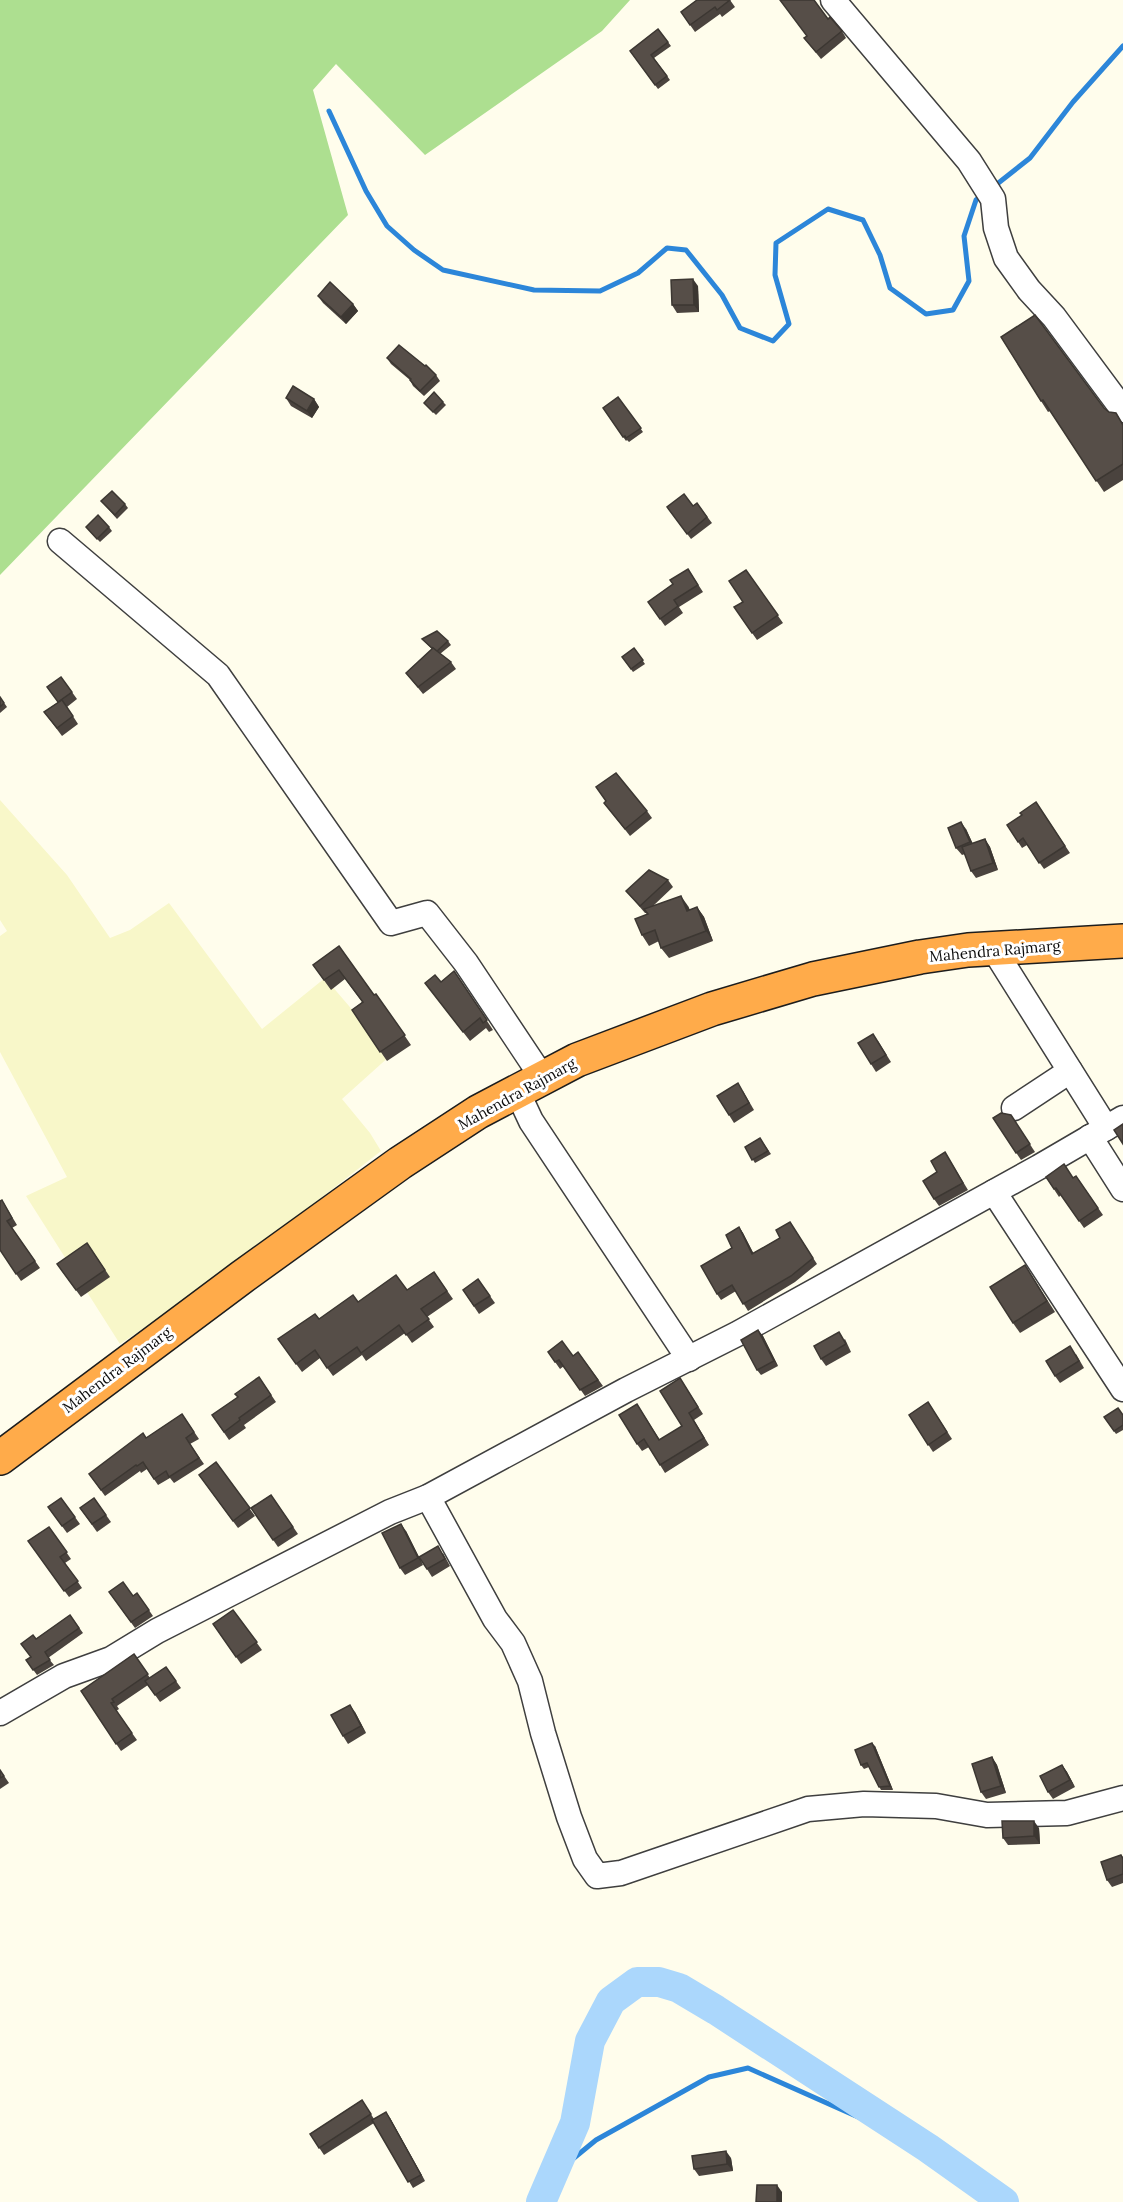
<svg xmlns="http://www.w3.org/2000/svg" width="1123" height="2202" viewBox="0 0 1123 2202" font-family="Lora,serif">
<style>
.farmland{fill:#f8f7c9}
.forest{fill:#addf90}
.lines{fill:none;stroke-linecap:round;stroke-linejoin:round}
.stream{stroke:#2c86d9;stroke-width:5}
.river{stroke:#abd7fc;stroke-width:30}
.minor-casing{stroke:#3f3f3f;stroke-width:27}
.highway-casing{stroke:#1d1d1d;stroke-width:36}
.minor{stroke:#fff;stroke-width:24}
.highway{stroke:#ffab4a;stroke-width:33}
.wall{fill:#4a433e}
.shaded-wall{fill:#3c3732}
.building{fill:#564e48;stroke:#3c3732;stroke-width:1.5}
.labels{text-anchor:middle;stroke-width:6;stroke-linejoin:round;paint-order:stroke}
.street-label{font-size:15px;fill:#0c0c0c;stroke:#fff}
</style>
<rect width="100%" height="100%" fill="#fffdec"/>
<!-- farmland -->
<path class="farmland" d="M0,800L67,875L110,938L130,930L169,903L262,1029L325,978L391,1055L342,1099L370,1133L381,1151L275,1234L177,1306L120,1344L26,1196L67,1177L0,1052V936L7,931L0,920Z"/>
<!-- forest -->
<path class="forest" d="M0,0H630L602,31L425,155L336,64L313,90L348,215L0,575Z"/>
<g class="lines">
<!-- stream -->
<g class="stream">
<path d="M329,111L366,191L387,226L414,250L443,270L534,290L600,291L638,273L667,248L686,250L722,295L740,328L773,341L789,324L775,275L776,243L828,209L863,220L880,255L890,288L926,314L953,310L969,281L964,236L976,200L982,195"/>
<path d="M992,188L1030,158L1073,102L1123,46"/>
<path d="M552,2176L596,2140L709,2077L748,2068L928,2148"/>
</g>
<!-- river -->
<path class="river" d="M541,2202L575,2123L590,2041L611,2001L637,1982H659L679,1988L716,2010L928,2148L1004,2202"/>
<defs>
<g id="minor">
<path d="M833,0L969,161L993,199L996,228L1006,258L1029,290L1054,317L1123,410"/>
<path d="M60,541L218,675L391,923L427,913L466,963L542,1077"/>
<path d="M993,948L1106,1128"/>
<path d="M517,1091L531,1121L689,1359"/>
<path d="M1014,1108L1070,1071"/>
<path d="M1090,1137L1123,1189"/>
<path d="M994,1192L1123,1389"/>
<path d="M428,1497L495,1619L513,1643L530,1681L543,1733L569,1817L585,1859L597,1876L621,1873L808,1809L864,1804L936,1806L987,1815L1067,1813L1123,1798"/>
<path d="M0,1713L64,1676L111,1659L157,1631L390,1512L428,1497L626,1390L737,1334L1039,1167L1123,1118"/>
</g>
<path id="highway" d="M0,1458L242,1277L400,1163L478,1112L577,1060L712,1009L813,979L920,957L968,950L1123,941"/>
</defs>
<!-- minor casing -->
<use href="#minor" class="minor-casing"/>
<!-- highway casing -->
<use href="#highway" class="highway-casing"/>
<!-- minor -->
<use href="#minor" class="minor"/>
<!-- highway -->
<use href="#highway" class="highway"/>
</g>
<!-- wall -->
<g class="wall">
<path d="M697,0H730L735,7L722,17L720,14L695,32L681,12Z"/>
<path d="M828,19L842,31L846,38L821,59L804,38Z"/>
<path d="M658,29L671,46L654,58L670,80L658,89L630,51Z"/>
<path d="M698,286L699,312L677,313L672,305Z"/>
<path d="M318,296L353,304L358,311L346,324L323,303Z"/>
<path d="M1001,337L1109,412L1116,413L1123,424V480L1104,492L1050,411L1048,412L1041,401Z"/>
<path d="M387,358L436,375L440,381L424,396L413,386L410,380L391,364Z"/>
<path d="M618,397L643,432L629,442L627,440L626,441L603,408Z"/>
<path d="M286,398L314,399L319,407L312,418L291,406Z"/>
<path d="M443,402L446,405L436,415L424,403Z"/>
<path d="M101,501L125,504L128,508L117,519Z"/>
<path d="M697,503L712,523L691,539L667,507L693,506Z"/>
<path d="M86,527H109L112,531L100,542Z"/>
<path d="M688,569L703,592L679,607L683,613L665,626L648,602L673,584Z"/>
<path d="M746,570L783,623L757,640L734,607L743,602Z"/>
<path d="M422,639L448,641L451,645L440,654L451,662L456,669L423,694L406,673L432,649Z"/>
<path d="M634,648L645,664L633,672L622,657Z"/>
<path d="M61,677L77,699L67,707L78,724L62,736L44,712L58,702Z"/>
<path d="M0,697L7,707L0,713Z"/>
<path d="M1036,802L1070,853L1044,869L1027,845L1022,848L1007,825L1022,815Z"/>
<path d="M604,803L647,811L652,818L630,836Z"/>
<path d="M966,829L973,844L985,839L990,847L998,870L976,878L971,871L965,854L962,855L956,848Z"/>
<path d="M668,880L673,887L653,906H688L690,910L697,907L704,917L713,941L669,958L661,948L659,941L649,946L642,935L647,914L646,913H645L632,898L626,891Z"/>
<path d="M339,946L374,995L376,994L411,1045L387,1061L352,1010L362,1002L345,979L331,990L313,965Z"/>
<path d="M454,971L493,1030L489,1032L486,1028L470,1041L425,983L441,982Z"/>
<path d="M878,1041L891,1062L876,1072L871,1064Z"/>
<path d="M743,1091L754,1110L734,1123L729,1115Z"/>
<path d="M1011,1115L1035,1152L1021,1160L993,1118Z"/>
<path d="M760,1138L771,1154L755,1163L745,1147Z"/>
<path d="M945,1152L968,1190L939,1206L934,1199L937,1172Z"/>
<path d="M1076,1176L1103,1215L1084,1228L1061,1195L1059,1197L1046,1177H1073Z"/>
<path d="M2,1200L17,1225L12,1228L40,1268L21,1281L0,1250Z"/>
<path d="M790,1222L817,1264L795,1282L748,1311L736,1291L721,1300L717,1294L739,1227L743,1233L753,1253L780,1238Z"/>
<path d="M87,1243L110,1277L81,1297L57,1264Z"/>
<path d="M434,1272L453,1299L427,1317L434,1327L412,1343L405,1333L366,1361L362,1355L333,1376L320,1358L302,1372L278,1339L358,1302L407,1290Z"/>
<path d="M1032,1276L1055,1312L1020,1333L1013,1323Z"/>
<path d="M478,1279L495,1303L479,1314L463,1290Z"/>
<path d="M758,1330L763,1336L778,1366L761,1375L757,1370Z"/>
<path d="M845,1339L851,1352L826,1366L821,1359Z"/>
<path d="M548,1352L573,1356L578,1352L603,1386L585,1396L564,1366L560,1369Z"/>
<path d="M1076,1354L1084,1368L1060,1383L1055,1376Z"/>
<path d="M259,1377L276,1402L244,1425L246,1428L229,1440L212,1415L238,1397Z"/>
<path d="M680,1378L703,1414L694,1420L709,1445L665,1473L649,1447L642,1451L637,1444V1404L660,1440L682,1426Z"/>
<path d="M928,1402L952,1439L933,1452L909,1415Z"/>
<path d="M182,1414L199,1439L190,1444L204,1464L174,1483L170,1478L158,1485L147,1469L141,1473L140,1471L105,1496L89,1474L146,1438Z"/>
<path d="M1123,1415V1430L1116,1434L1104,1417Z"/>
<path d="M216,1462L255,1516L238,1528L199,1475Z"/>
<path d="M271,1495L298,1534L278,1547L251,1508Z"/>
<path d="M61,1498L80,1524L67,1533L48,1507Z"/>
<path d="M94,1498L111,1522L97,1532L80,1508Z"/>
<path d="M49,1527L71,1559L65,1563L82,1588L69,1597L28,1541Z"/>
<path d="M406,1531L423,1565L405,1575L400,1568Z"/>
<path d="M443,1553L450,1566L432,1577L427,1569Z"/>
<path d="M109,1592L133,1596L137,1593L153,1616L135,1628Z"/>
<path d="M233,1610L262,1650L241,1664L213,1624Z"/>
<path d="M70,1615L83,1633L48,1658L54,1665L37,1675L26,1660L31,1657L36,1639Z"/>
<path d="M134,1654L150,1678L166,1667L181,1688L160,1702L148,1685L117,1706L119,1709L116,1711L137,1740L121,1751L81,1691Z"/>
<path d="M355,1712L366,1733L348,1744L343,1736Z"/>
<path d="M875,1746L893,1790H881L869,1767L864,1769L861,1765Z"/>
<path d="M992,1757L997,1765L1006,1793L986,1799L981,1792Z"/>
<path d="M1062,1765L1067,1772L1075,1787L1053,1799L1048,1792Z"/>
<path d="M0,1770L9,1783L0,1789Z"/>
<path d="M1039,1828L1040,1844L1008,1845L1003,1838Z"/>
<path d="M1121,1855L1123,1857V1883L1112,1887L1107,1880Z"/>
<path d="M362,2100L374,2119L390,2118L425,2181L413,2188L374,2123L324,2155L310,2134Z"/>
<path d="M731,2158L733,2171L699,2176L694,2169Z"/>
</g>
<!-- shaded-wall -->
<g class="shaded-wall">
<path d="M693,279L698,286L699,312L694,305Z"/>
<path d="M353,304L358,311L346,324L341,317Z"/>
<path d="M314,399L319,407L312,418L307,411Z"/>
<path d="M961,822L966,829L975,849L970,842Z"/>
<path d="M985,839L990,847L998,870L993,863Z"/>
<path d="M681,896L688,906L694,921L687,911Z"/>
<path d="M697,907L704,917L713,941L706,931Z"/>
<path d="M739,1227L743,1233L757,1260L752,1254Z"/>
<path d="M758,1330L763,1336L778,1366L774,1361Z"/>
<path d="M401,1524L406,1531L423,1565L418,1558Z"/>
<path d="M350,1705L355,1712L366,1733L361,1726Z"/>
<path d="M872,1743L875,1746L893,1790L890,1786Z"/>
<path d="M992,1757L997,1765L1006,1793L1001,1786Z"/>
<path d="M1062,1765L1067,1772L1075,1787L1070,1780Z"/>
<path d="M1034,1821L1039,1828L1040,1844L1034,1836Z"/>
<path d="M386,2112L390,2118L425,2181L421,2175Z"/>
<path d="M726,2151L731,2158L733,2171L727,2164Z"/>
<path d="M777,2185L782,2192V2202H777Z"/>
</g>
<!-- building -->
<g class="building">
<path d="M697,0H730L717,10L715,7L690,25L681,12Z"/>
<path d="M780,0H814L828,19L830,17L842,31L816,52L804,38L807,36Z"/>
<path d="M658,29L668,42L651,55L667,76L655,85L630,51Z"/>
<path d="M693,279L694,305H672L671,280Z"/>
<path d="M330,282L353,304L341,317L318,296Z"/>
<path d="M1035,315L1104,408L1109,412L1116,413L1123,425V464L1096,481L1043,400L1041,401L1001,337Z"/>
<path d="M399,345L425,366L426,365L436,375L420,391L410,380L411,379L387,358Z"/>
<path d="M293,386L314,399L307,411L286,398Z"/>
<path d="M434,392L443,402L433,412L424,403Z"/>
<path d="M618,397L641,428L626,438L625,436L623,437L603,408Z"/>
<path d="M112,491L125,504L115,515L101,501Z"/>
<path d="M684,494L693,506L697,503L707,517L687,534L667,507Z"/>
<path d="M98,515L109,527L97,539L86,527Z"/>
<path d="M688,569L698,585L674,600L678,606L660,619L648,602L673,584L670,580Z"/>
<path d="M746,570L778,615L752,633L734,607L743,602L729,581Z"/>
<path d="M437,631L448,641L437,651L433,648V649L422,639Z"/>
<path d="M433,648L451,662L418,687L406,673Z"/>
<path d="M634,648L643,660L631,669L622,657Z"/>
<path d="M61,677L72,692L58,702L47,687Z"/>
<path d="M0,697L4,703L0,707Z"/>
<path d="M62,700L73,716L57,728L44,712Z"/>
<path d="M616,773L647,811L625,829L604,803L606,801L596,787Z"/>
<path d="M1036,802L1065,846L1039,863L1023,838L1018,842L1007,825L1022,815L1020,813Z"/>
<path d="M961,822L970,842L956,848L948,828Z"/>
<path d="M985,839L993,863L971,871L962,847Z"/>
<path d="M649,870L668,880L640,906L626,891Z"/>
<path d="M681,896L687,911L697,907L706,931L661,948L655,930L642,935L635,919L648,914L644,909Z"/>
<path d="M339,946L374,995L376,994L405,1035L380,1052L352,1010L363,1002L339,970L324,980L313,965Z"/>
<path d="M454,971L487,1020L483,1023L480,1018L463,1032L425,983L435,975L441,982Z"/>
<path d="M873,1034L886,1055L871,1064L858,1043Z"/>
<path d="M738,1083L749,1103L729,1115L717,1096Z"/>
<path d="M1001,1113L1011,1115L1030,1144L1016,1153L993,1118Z"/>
<path d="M1123,1124V1144L1114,1130Z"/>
<path d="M760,1138L768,1151L752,1160L745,1147Z"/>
<path d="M945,1152L963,1183L934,1199L923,1181L937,1172L931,1161Z"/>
<path d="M1064,1164L1073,1178L1076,1176L1098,1208L1079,1221L1056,1188L1054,1189L1046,1177Z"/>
<path d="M2,1200L12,1218L7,1221L35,1261L16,1274L0,1250V1201Z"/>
<path d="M790,1222L813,1258L791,1276L743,1304L732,1285L717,1294L701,1266L732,1248L726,1235L739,1227L752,1254L780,1238L776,1230Z"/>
<path d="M87,1243L105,1270L76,1290L57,1264Z"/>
<path d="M1025,1265L1047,1301L1013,1323L990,1287Z"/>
<path d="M434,1272L447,1291L421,1309L429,1319L406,1335L399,1325L361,1353L357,1347L327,1368L315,1350L296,1364L278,1339L315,1314L319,1319L353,1295L358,1302L396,1275L407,1290Z"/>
<path d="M478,1279L490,1296L474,1306L463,1290Z"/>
<path d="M758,1330L774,1361L757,1370L741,1340Z"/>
<path d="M839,1332L846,1344L821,1359L814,1346Z"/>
<path d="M562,1341L573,1356L578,1352L598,1380L580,1390L559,1360L555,1362L548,1352Z"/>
<path d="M1070,1346L1079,1361L1055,1376L1046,1361Z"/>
<path d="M259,1377L271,1395L239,1418L240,1420L224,1432L212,1415L238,1397L235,1394Z"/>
<path d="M680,1378L698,1407L689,1413L704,1438L660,1465L644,1439L637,1444L619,1415L637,1404L659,1440L682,1426L660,1391Z"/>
<path d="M928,1402L947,1432L928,1445L909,1415Z"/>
<path d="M1118,1408L1123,1415V1425L1114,1431L1104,1417Z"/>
<path d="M182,1414L194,1432L186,1438L199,1458L169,1477L166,1471L154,1479L143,1462L137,1466L136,1465L101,1490L89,1474L143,1433L146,1438Z"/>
<path d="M216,1462L250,1508L233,1521L199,1475Z"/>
<path d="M271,1495L293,1527L273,1540L251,1508Z"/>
<path d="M61,1498L75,1517L62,1526L48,1507Z"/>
<path d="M94,1498L106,1515L92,1524L80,1508Z"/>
<path d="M401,1524L418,1558L400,1568L382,1533Z"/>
<path d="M49,1527L67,1552L60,1557L78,1581L64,1591L28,1541Z"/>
<path d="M438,1546L445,1559L427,1569L419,1557Z"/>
<path d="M123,1582L133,1596L137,1593L149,1610L131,1622L109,1592Z"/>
<path d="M233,1610L257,1642L236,1657L213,1624Z"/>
<path d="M70,1615L79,1628L45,1652L50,1660L33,1670L26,1660L31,1657L21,1644L33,1635L36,1639Z"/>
<path d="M134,1654L148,1674L112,1699L114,1702L111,1703L132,1733L116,1744L81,1691Z"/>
<path d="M166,1667L176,1681L155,1695L145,1681Z"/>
<path d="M350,1705L361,1726L343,1736L331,1715Z"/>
<path d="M872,1743L890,1786L879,1787L867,1763L861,1765L855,1750Z"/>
<path d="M992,1757L1001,1786L981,1792L972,1764Z"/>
<path d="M1062,1765L1070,1780L1048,1792L1040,1776Z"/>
<path d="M0,1770L4,1776L0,1778Z"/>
<path d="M1002,1821H1034V1836L1003,1838Z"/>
<path d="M1121,1855L1123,1859V1874L1107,1880L1101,1862Z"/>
<path d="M362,2100L371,2114L319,2148L310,2134Z"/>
<path d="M386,2112L421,2175L408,2182L372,2120Z"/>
<path d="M726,2151L727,2164L694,2169L692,2156Z"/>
<path d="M757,2185H777V2202H756Z"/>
</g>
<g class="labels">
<!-- street labels -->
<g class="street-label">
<text transform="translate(995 951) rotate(-5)" y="5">Mahendra Rajmarg</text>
<text transform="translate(517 1094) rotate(-29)" y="5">Mahendra Rajmarg</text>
<text transform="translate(117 1370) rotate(-37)" y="5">Mahendra Rajmarg</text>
</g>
</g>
</svg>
